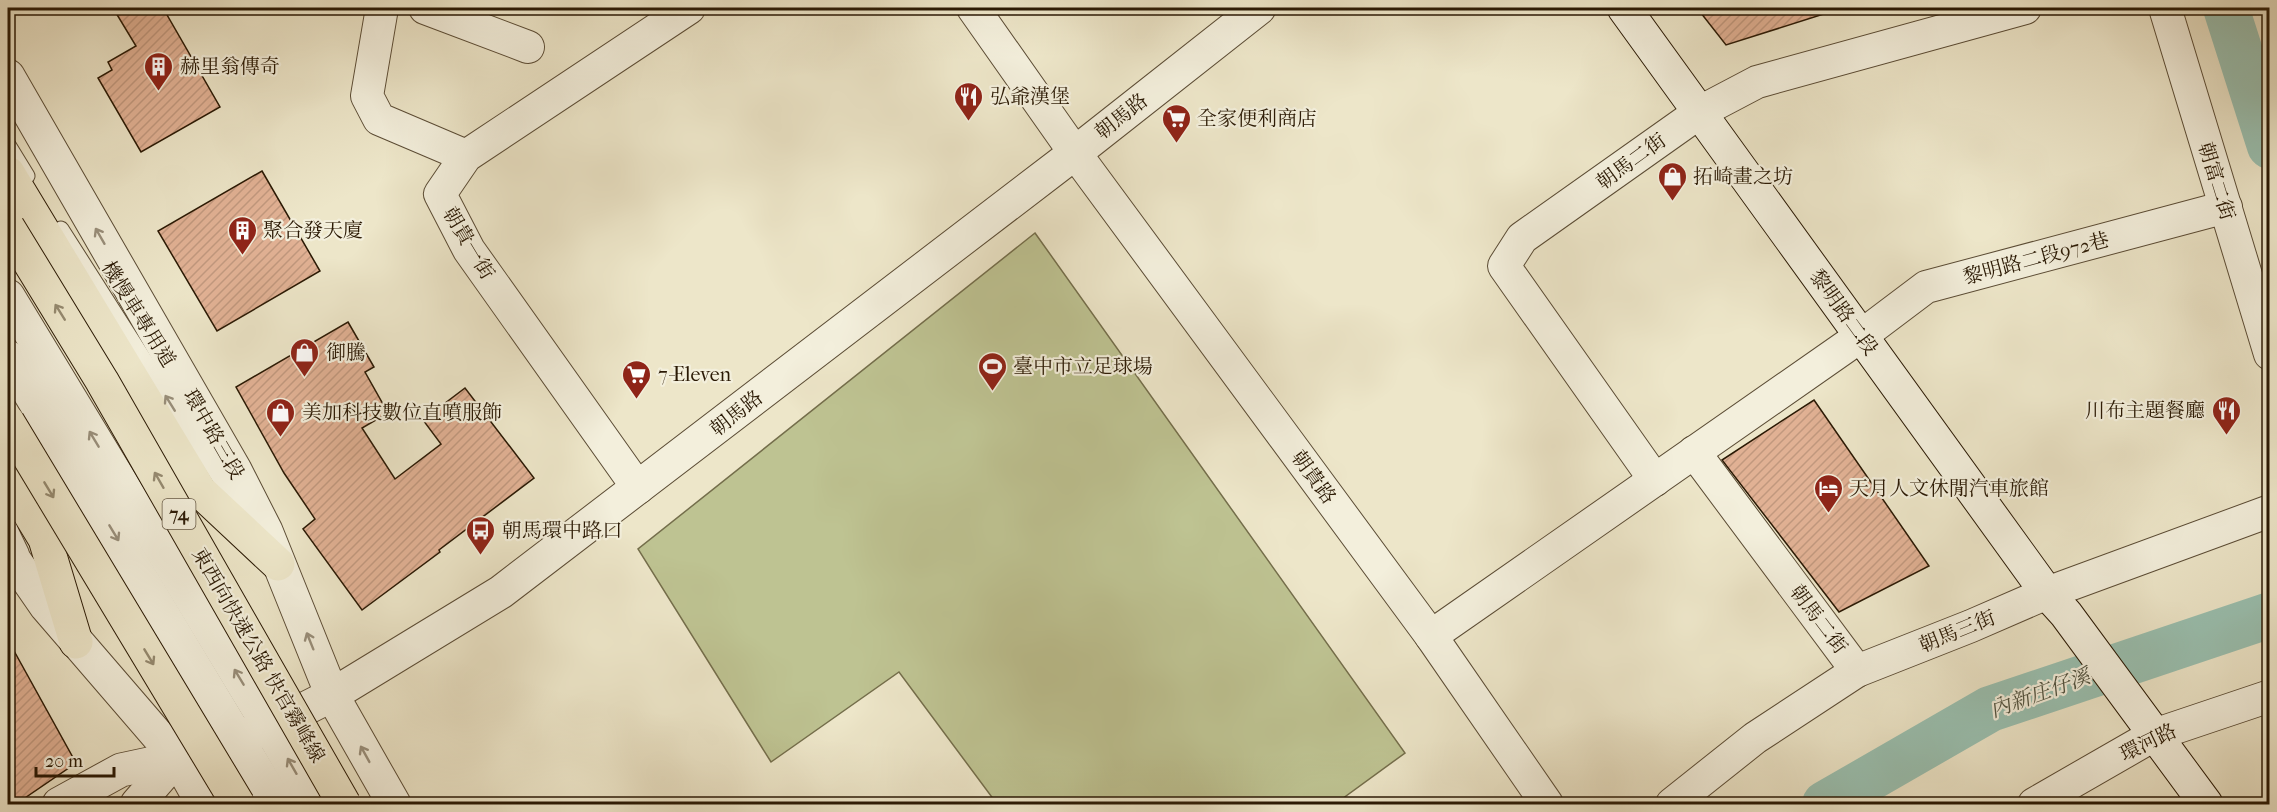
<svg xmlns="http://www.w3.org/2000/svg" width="2277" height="812" viewBox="0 0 2277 812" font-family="'IM FELL French Canon','Noto Serif TC',serif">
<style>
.green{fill:#bec392;stroke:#746e4b;stroke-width:1.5}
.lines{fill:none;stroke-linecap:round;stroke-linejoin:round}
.river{stroke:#9ac0b0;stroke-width:46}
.building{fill:url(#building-hatch);stroke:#2a1904;stroke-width:1.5}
.service-casing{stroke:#5b4c35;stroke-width:17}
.minor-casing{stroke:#5b4c35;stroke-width:34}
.tertiary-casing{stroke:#5b4c35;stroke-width:35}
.secondary-casing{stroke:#2a1904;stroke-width:35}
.trunk-casing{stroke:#2a1904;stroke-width:35}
.service{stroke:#f3efdc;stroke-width:15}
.minor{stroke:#f3efdc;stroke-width:32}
.tertiary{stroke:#f3efdc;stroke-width:33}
.secondary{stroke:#f3efdc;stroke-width:33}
.trunk{stroke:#ede6c9;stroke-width:33}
.trunk-bridge-casing{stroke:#2a1904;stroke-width:35;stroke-linecap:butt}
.trunk-bridge{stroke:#ede6c9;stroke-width:33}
.oneway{stroke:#998f7b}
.oneway2{stroke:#958a70}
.labels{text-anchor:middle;stroke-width:4.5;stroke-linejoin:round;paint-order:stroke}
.shield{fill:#f3efdc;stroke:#665945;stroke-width:1.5}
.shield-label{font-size:18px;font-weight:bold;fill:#2a1904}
.poi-label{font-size:20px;fill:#2a1904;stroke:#f3efdc;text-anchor:start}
.street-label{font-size:20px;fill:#2a1904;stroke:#f3efdc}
.water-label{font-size:21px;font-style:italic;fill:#515340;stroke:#f3efdc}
</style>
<defs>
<pattern id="building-hatch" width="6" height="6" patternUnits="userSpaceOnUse" patternTransform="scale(1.5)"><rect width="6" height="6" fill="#e1b194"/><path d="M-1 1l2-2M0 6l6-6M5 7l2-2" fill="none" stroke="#c1987e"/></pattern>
</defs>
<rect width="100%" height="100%" fill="#ede6c9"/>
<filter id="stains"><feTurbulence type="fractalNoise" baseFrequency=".00333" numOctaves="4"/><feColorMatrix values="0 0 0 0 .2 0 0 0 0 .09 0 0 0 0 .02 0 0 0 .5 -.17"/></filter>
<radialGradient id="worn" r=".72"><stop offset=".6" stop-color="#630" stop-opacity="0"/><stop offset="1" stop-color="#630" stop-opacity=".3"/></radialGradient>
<!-- green -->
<path class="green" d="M1035,233L1405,753L1335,804H997L899,672L771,762L638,549Z"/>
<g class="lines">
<!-- river -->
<g class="river">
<path d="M2226,8L2270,146"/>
<path d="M1825,804L1990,709L2270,615"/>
</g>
</g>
<!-- building -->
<g class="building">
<path d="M113,8H163L220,107L141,152L98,78L112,70L108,62L136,46Z"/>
<path d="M1697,8H1829L1830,12L1726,45Z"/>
<path d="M262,171L320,271L217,331L158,231Z"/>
<path d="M348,322L374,367L365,372L388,413L362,428L395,479L441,444L423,420L465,388L534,478L439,550L440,552L362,610L303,529L315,519L284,473L236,387Z"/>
<path d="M1814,400L1929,566L1839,612L1722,460Z"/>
<path d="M8,640L76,763L16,804H8Z"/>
</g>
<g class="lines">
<defs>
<g id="service">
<path d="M8,145L27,176"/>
<path d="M61,229L242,513"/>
<path d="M8,525L21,552"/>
</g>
<g id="minor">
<path d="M382,8L367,96L379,119L466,156"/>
<path d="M425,8L528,47"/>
<path d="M973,8L1075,153L1431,636L1547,804"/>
<path d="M2165,8L2270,354"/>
<path d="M1694,452L1857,671"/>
<path d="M1655,480L1504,266L1522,238L1700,112L1757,82L2025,8"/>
<path d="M638,488L469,250L440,194L466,156L689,8"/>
<path d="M1431,636L1861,336L1926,287L2226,207"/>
<path d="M1672,804L1755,738L1857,671L1971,626L2047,593L2270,511"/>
<path d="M2034,804L2154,735L2270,696"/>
</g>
<g id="tertiary">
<path d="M8,76L235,470L266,531L332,695L394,804"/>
<path d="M8,296L269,727L314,804"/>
<path d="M8,357L277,804"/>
<path d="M8,551L46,606L177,758L203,804"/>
<path d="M59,804L121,770L177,758L269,727L332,695L501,592L1075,153L1259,8"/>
<path d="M137,804L177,758"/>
</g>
<path id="secondary" d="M1624,8L2047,593L2066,614L2206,804"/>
<g id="trunk">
<path d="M8,173L200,491L278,564"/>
<path d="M8,478L45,539L76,642"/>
</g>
</defs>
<!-- service casing -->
<use href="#service" class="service-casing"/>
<!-- minor casing -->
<use href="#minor" class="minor-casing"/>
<!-- tertiary casing -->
<use href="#tertiary" class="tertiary-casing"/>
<!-- secondary casing -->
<use href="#secondary" class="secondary-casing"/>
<!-- trunk casing -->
<use href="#trunk" class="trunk-casing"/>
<!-- service -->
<use href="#service" class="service"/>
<!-- minor -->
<use href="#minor" class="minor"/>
<!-- tertiary -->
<use href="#tertiary" class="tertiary"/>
<!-- secondary -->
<use href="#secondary" class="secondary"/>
<!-- trunk -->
<use href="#trunk" class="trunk"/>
<defs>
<g id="trunk-bridge">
<path d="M8,227L102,381L344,804"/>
<path d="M8,422L238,804"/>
</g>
</defs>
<!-- trunk-bridge casing -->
<use href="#trunk-bridge" class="trunk-bridge-casing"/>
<!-- trunk-bridge -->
<use href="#trunk-bridge" class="trunk-bridge"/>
</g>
<!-- one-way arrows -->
<defs><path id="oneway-shaft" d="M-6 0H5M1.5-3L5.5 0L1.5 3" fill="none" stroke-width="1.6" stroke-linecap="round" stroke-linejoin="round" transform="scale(1.5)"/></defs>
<g class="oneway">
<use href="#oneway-shaft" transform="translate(100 236) rotate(-120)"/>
<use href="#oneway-shaft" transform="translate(170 403) rotate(-122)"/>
<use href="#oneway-shaft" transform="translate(94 439) rotate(-121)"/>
<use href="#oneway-shaft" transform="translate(114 533) rotate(59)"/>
<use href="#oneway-shaft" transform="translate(310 641) rotate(-112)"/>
<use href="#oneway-shaft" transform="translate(239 677) rotate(-121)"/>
<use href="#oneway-shaft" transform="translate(365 754) rotate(-119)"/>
<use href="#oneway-shaft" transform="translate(292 766) rotate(-120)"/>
</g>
<g class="oneway2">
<use href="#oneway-shaft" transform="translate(60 312) rotate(-122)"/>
<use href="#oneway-shaft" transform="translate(159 480) rotate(-120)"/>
<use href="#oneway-shaft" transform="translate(49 490) rotate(59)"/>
<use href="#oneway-shaft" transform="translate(149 657) rotate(59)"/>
</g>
<!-- icons -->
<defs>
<symbol id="building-pin" viewBox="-11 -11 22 30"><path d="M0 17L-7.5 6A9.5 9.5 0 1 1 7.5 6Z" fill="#8f2418" stroke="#f3efdc"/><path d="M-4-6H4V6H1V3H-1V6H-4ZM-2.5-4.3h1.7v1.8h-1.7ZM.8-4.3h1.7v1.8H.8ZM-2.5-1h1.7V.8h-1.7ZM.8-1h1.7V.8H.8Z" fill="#fff"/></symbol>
<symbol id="restaurant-pin" viewBox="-11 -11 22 30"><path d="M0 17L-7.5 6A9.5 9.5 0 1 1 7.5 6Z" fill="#8f2418" stroke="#f3efdc"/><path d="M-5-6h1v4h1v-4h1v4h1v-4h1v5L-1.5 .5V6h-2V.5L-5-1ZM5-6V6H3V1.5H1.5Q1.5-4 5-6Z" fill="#fff"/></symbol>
<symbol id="supermarket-pin" viewBox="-11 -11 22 30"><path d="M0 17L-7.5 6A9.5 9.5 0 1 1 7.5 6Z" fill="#8f2418" stroke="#f3efdc"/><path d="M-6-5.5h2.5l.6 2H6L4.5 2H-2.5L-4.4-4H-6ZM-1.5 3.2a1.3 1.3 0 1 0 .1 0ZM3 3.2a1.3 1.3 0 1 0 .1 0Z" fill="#fff"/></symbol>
<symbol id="shop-pin" viewBox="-11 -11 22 30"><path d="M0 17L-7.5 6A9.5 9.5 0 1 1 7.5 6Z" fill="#8f2418" stroke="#f3efdc"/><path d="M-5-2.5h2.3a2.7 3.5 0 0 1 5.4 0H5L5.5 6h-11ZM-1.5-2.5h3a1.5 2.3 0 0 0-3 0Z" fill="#fff"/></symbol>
<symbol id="stadium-pin" viewBox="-11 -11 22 30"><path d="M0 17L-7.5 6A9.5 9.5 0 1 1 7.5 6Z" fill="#8f2418" stroke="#f3efdc"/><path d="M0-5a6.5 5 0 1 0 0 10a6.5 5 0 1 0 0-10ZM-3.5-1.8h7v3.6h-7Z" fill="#fff"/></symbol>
<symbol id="hotel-pin" viewBox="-11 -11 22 30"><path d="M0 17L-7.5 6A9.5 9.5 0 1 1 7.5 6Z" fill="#8f2418" stroke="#f3efdc"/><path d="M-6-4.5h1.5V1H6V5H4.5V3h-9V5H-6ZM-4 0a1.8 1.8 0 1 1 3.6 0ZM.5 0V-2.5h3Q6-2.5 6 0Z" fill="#fff"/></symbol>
<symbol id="bus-pin" viewBox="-11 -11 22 30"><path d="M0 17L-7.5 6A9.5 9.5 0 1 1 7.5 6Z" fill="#8f2418" stroke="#f3efdc"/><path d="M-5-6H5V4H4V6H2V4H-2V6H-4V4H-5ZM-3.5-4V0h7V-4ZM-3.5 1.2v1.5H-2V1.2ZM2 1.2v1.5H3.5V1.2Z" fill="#fff"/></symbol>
</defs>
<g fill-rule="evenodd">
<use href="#building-pin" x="142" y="50" width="33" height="45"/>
<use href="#restaurant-pin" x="952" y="80" width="33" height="45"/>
<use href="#supermarket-pin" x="1160" y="102" width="33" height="45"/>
<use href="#shop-pin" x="1656" y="160" width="33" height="45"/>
<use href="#building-pin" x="226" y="214" width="33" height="45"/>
<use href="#shop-pin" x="288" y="336" width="33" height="45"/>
<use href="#stadium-pin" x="976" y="350" width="33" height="45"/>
<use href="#supermarket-pin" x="620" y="358" width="33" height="45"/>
<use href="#restaurant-pin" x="2210" y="394" width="33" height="45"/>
<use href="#shop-pin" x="264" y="396" width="33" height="45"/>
<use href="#hotel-pin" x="1812" y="472" width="33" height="45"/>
<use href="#bus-pin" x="464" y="514" width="33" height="45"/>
</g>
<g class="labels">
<!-- shield labels -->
<rect class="shield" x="162.5" y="499" width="33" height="30" rx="4.5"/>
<g class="shield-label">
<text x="179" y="520">74</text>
</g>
<!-- poi labels -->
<g class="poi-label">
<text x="180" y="73">赫里翁傳奇</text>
<text x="990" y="103">弘爺漢堡</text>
<text x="1197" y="125">全家便利商店</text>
<text x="1693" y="183">拓崎畫之坊</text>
<text x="263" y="237">聚合發天廈</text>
<text x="326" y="359">御騰</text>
<text x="1013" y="373">臺中市立足球場</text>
<text x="658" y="381">7-Eleven</text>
<text x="2205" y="417" text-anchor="end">川布主題餐廳</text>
<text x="302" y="419">美加科技數位直噴服飾</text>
<text x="1849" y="495">天月人文休閒汽車旅館</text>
<text x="502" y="537">朝馬環中路口</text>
</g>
<!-- street labels -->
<g class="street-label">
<text transform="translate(1121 116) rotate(-38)" y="7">朝馬路</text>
<text transform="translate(1631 161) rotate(-36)" y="7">朝馬二街</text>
<text transform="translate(2217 181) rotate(73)" y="7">朝富二街</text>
<text transform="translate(469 243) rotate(59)" y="7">朝貴一街</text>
<text transform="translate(2036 258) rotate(-15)" y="7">黎明路二段972巷</text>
<text transform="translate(1844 312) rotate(54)" y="7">黎明路二段</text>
<text transform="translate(139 314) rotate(58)" y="7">機慢車專用道</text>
<text transform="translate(736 413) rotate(-38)" y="7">朝馬路</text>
<text transform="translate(214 434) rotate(60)" y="7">環中路三段</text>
<text transform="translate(1314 477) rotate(54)" y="7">朝貴路</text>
<text transform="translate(1819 619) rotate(53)" y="7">朝馬二街</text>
<text transform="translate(1957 631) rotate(-22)" y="7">朝馬三街</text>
<text transform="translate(259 655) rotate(60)" y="7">東西向快速公路 快官霧峰線</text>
<text transform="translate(2148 742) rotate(-26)" y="7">環河路</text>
</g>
<!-- water labels -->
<g class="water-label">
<text transform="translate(2040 693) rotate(-20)" y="7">內新庄仔溪</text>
</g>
</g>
<!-- margin -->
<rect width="2277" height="812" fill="none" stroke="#ede6c9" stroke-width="30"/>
<rect x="9" y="9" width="2259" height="794" fill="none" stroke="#2a1904" stroke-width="3"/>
<rect x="15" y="15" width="2247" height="782" fill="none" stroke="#2a1904" stroke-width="1.5"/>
<!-- scale -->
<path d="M36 767v9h78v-9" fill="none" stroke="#2a1904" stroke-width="3"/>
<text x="45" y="767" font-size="18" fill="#2a1904" stroke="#f3efdc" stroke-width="4.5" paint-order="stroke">20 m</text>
<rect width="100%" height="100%" filter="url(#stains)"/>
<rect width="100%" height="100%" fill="url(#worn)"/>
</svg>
